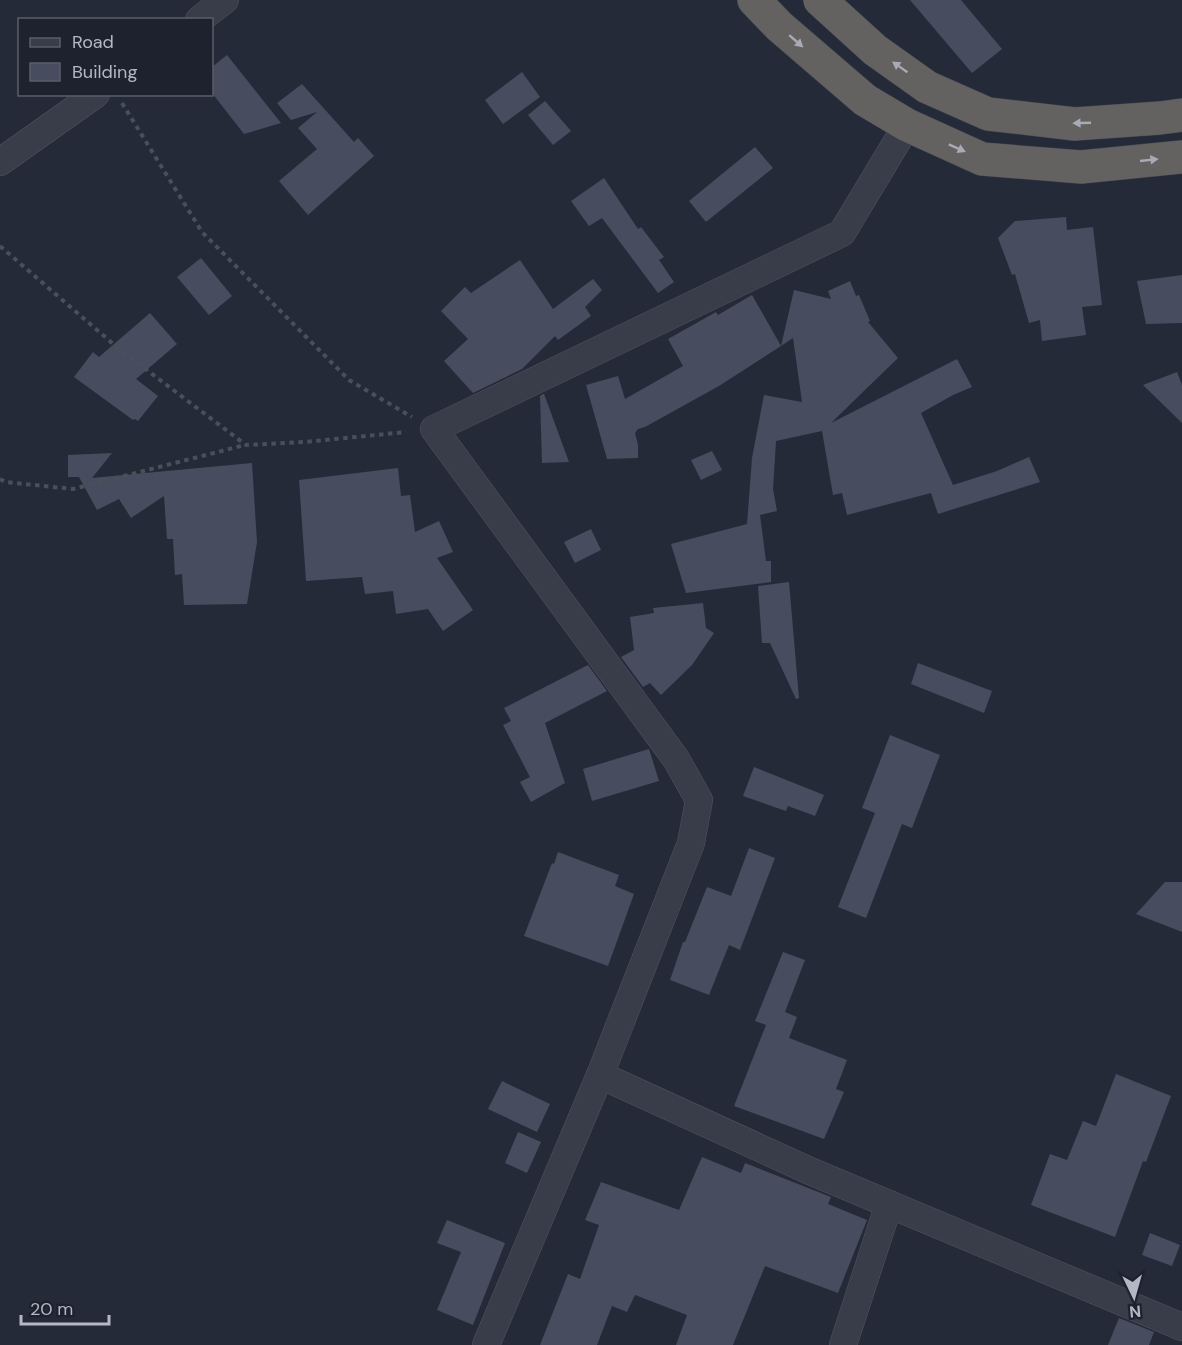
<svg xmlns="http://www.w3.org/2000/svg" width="1182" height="1345" viewBox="0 0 1182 1345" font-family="'DM Sans',sans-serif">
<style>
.building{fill:#474d5e}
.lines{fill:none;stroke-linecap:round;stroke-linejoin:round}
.minor-casing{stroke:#515562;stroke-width:28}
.trunk-casing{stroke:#414552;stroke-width:34}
.path{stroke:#455257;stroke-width:4;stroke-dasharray:4.5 4.5;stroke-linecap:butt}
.minor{stroke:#393d4a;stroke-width:27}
.trunk{stroke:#636260;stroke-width:33}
.oneway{fill:#a8abb6}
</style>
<rect width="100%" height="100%" fill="#252a39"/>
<!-- building -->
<g class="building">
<path d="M910,0H961L1002,49L972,73Z"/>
<path d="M227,55L281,123L244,134L212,93V67Z"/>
<path d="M522,72L540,97L503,124L485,100Z"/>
<path d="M302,84L354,142L358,138L374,156L308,215L279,181L317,149L298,128L317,112L291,120L277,103Z"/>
<path d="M545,101L571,131L553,145L528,115Z"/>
<path d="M755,147L773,168L706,222L689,201Z"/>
<path d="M604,178L638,229L641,227L664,257L659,260L674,282L658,293L602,218L589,226L571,201Z"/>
<path d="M1066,217L1067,230L1093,227L1102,305L1082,307L1086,335L1042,341L1040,320L1029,323L1015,274L1012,275L998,238L1015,221Z"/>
<path d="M201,258L232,296L209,315L177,277Z"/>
<path d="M520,260L553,309L593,279L602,290L585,307L591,316L558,340L555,336L522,369L473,393L444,361L468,339L441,311L465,287L471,293Z"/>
<path d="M1182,275V323L1146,324L1137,281Z"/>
<path d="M850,281L856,296L859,295L870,321L868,322L898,358L831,423L957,359L972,387L953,395L921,413L953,485L997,471L1029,457L1040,482L938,514L931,493L847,515L842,493L833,495L822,431L776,441L773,489L777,511L760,515L766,561H771V582L686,593L671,544L747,524L752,458L764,395L802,402L793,338L781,346L794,290L831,299L828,291Z"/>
<path d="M752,295L781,346L719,386L645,427L638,429L635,433L638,445V458L607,459L586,385L618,376L625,399L683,366L668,339L716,312L718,315Z"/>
<path d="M150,313L177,344L136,379L158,396L138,421L135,419L133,420L74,377L93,352L99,357Z"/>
<path d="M1177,372L1182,385V423L1143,385Z"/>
<path d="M543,394H544L569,462L542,463L540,396Z"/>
<path d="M712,451L722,470L701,480L691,460Z"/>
<path d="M112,453L92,478L252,463L257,542L247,604L184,605L182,574L175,575L173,539H167L164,496L131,518L119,499L97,510L79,477H68V455Z"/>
<path d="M398,468L401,496L410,495L415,532L439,521L453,552L437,558L473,610L443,631L428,609L396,614L393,591L365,594L362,577L306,581L299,480Z"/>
<path d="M591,529L601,550L575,563L564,542Z"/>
<path d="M789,582L799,698L796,699L770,643H762L758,586Z"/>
<path d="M703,603L706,628L714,633L692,665L661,695L650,683L643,687L621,657L634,650L630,617L654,613L653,608Z"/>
<path d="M918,663L992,691L984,713L911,684Z"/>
<path d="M588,665L607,691L545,723L565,783L531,802L520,782L530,777L503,725L511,721L504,708Z"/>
<path d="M890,735L940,755L912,828L902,824L866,918L838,907L875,813L862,808Z"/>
<path d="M649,749L659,781L592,801L583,769Z"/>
<path d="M754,767L824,795L815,816L788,806L786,811L743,796Z"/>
<path d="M749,848L775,858L740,950L729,945L709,995L670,980L683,942H685L707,887L731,896Z"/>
<path d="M558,852L619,875L615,886L634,894L608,966L524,936L552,863L554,864Z"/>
<path d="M1165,882H1182V932L1136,914Z"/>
<path d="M783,952L805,960L785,1012L797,1017L789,1038L847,1060L836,1089L844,1092L824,1139L734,1106L766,1025L755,1021Z"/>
<path d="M1116,1074L1171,1096L1146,1162L1143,1161L1115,1237L1031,1205L1050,1154L1067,1160L1083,1121L1096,1126Z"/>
<path d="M502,1081L550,1104L537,1132L488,1109Z"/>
<path d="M518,1132L541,1142L527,1173L505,1163Z"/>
<path d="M702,1157L741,1173L745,1163L831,1197L828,1204L867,1220L838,1293L765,1266L733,1345H676L687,1315L635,1295L627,1312L612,1306L597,1345H540L568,1274L580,1279L599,1225L585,1220L601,1182L679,1210Z"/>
<path d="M447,1220L505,1243L473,1325L437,1310L461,1252L437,1243Z"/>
<path d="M1150,1233L1180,1245L1172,1266L1142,1255Z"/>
<path d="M1119,1318L1154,1332L1149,1345H1108Z"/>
</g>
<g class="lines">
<defs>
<g id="minor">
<path d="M199,20L225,0"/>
<path d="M0,162L96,94"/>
<path d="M600,1075L810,1171L1182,1327"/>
<path d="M486,1345L600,1075L691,843L699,800L676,759L434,429L842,233L907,125"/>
<path d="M843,1345L889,1204"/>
</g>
<g id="trunk">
<path d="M754,0L779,26L865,100L907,125L982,159L1081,167L1182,157"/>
<path d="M820,0L875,50L927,87L988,114L1075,124L1160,118L1182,115"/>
</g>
</defs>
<!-- minor casing -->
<use href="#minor" class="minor-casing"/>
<!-- trunk casing -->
<use href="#trunk" class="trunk-casing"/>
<!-- path -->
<g class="path">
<path d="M122,103L202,232L349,380L412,417"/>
<path d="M0,246L119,349L246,445L305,442L406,432"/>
<path d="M0,479L5,482L73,489L245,445"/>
</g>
<!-- minor -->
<use href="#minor" class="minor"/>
<!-- trunk -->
<use href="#trunk" class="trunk"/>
</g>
<!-- one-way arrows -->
<defs><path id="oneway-solid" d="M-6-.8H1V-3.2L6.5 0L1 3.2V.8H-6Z" transform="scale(1.5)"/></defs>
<g class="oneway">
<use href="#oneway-solid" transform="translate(796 41) rotate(41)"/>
<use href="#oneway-solid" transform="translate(900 67) rotate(-145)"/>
<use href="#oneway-solid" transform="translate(1082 123) rotate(178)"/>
<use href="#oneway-solid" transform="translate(957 148) rotate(24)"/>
<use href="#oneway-solid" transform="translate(1149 160) rotate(-6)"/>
</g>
<!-- legend -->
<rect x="18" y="18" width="195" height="78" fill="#1e222e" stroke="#5a5e6a" stroke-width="1.5"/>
<rect x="30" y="38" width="30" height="9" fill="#393d4a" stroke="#5a5e6a" stroke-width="1.5"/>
<text x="72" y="48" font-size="18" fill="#b4b8c5">Road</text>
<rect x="30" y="63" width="30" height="18" fill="#474d5e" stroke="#5a5e6a" stroke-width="1.5"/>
<text x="72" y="78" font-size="18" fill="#b4b8c5">Building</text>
<!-- north arrow -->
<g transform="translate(1134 1297) rotate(175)" stroke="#1e222e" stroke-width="4.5" paint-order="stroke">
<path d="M0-4.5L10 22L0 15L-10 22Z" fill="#b4b8c5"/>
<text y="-9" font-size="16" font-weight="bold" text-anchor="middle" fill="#b4b8c5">N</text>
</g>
<!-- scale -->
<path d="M21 1315v9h88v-9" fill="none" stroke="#b4b8c5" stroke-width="3"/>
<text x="30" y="1315" font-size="18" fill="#b4b8c5" stroke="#1e222e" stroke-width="4.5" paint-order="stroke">20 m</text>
</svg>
